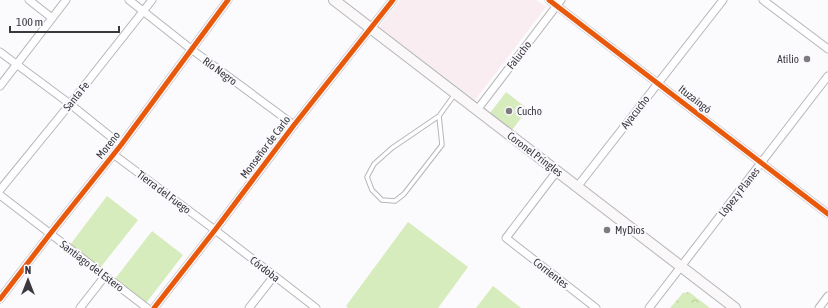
<svg xmlns="http://www.w3.org/2000/svg" width="828" height="308" viewBox="0 0 828 308" font-family="'Asap Condensed',sans-serif">
<style>
.industrial{fill:#f9edf1}
.park{fill:url(#park-crowns)}
.garden{fill:#d7ecbc}
.lines{fill:none;stroke-linecap:round;stroke-linejoin:round}
.service-casing{stroke:#b7b5b9;stroke-width:5.5}
.minor-casing{stroke:#b7b5b9;stroke-width:9}
.secondary-casing{stroke:#b7b5b9;stroke-width:12}
.service{stroke:#fefeff;stroke-width:3.5}
.minor{stroke:#fefeff;stroke-width:7}
.secondary{stroke:#fbf8f9;stroke-width:10}
.cycleway-casing{stroke:#faf9fd;stroke-width:8}
.cycleway{stroke:#e8590c;stroke-width:5}
.poi-dot{fill:#7e7b80;stroke:#faf9fd;stroke-width:1.5}
.labels{text-anchor:middle;stroke-width:4;stroke-linejoin:round;paint-order:stroke}
.street-label{font-size:11px;fill:#3a373e;stroke:#faf9fd}
.poi-label{font-size:11px;fill:#3a373e;stroke:#faf9fd;text-anchor:start}
</style>
<defs>
<pattern id="park-crowns" width="20" height="18" patternUnits="userSpaceOnUse"><rect width="20" height="18" fill="#d7ecbc"/><path d="M2 6a3 3 0 1 1 6 0M12 15a3 3 0 1 1 6 0" fill="none" stroke="#b9cba3"/></pattern>
</defs>
<rect width="100%" height="100%" fill="#fbfafc"/>
<!-- industrial -->
<path class="industrial" d="M400,0H537L546,7L475,100L379,27Z"/>
<!-- park -->
<path class="park" d="M689,292L710,308H670L683,293Z"/>
<!-- garden -->
<g class="garden">
<path d="M506,92L528,109L512,130L490,113Z"/>
<path d="M107,196L138,220L100,268L70,245Z"/>
<path d="M408,222L468,267L438,308H348L346,306Z"/>
<path d="M152,231L183,255L146,303L115,279Z"/>
<path d="M493,286L521,308H476Z"/>
</g>
<g class="lines">
<defs>
<path id="service" d="M439,116L442,145L404,194L395,201L382,200L372,190L367,177L374,164L392,148L439,116L455,94"/>
<g id="minor">
<path d="M29,0L52,18"/>
<path d="M129,0L191,49L294,125"/>
<path d="M549,0L828,214"/>
<path d="M763,0L828,49"/>
<path d="M0,52L70,104L121,145"/>
<path d="M0,86L66,0"/>
<path d="M477,110L561,0"/>
<path d="M113,154L215,230L316,308"/>
<path d="M557,171L506,238L596,308"/>
<path d="M577,187L723,0"/>
<path d="M0,190L70,104L152,0"/>
<path d="M0,195L147,308"/>
<path d="M0,299L50,234L121,145L228,0"/>
<path d="M80,308L105,276"/>
<path d="M154,308L215,230L294,125L393,0"/>
<path d="M249,308L274,276"/>
<path d="M649,308L828,76"/>
<path d="M819,308L828,296"/>
</g>
<path id="secondary" d="M334,0L735,308"/>
</defs>
<!-- service casing -->
<use href="#service" class="service-casing"/>
<!-- minor casing -->
<use href="#minor" class="minor-casing"/>
<!-- secondary casing -->
<use href="#secondary" class="secondary-casing"/>
<!-- service -->
<use href="#service" class="service"/>
<!-- minor -->
<use href="#minor" class="minor"/>
<!-- secondary -->
<use href="#secondary" class="secondary"/>
<defs>
<g id="cycleway">
<path d="M549,0L828,214"/>
<path d="M0,299L50,234L121,145L228,0"/>
<path d="M154,308L215,230L294,125L393,0"/>
</g>
</defs>
<!-- cycleway casing -->
<use href="#cycleway" class="cycleway-casing"/>
<!-- cycleway -->
<use href="#cycleway" class="cycleway"/>
</g>
<!-- markers -->
<g class="poi-dot">
<circle cx="807" cy="59" r="4"/>
<circle cx="509" cy="111" r="4"/>
<circle cx="607" cy="230" r="4"/>
</g>
<g class="labels">
<!-- street labels -->
<g class="street-label">
<text transform="translate(519 55) rotate(-52)" y="4">Falucho</text>
<text transform="translate(220 71) rotate(36)" y="4">Río Negro</text>
<text transform="translate(76 96) rotate(-51)" y="4">Santa Fe</text>
<text transform="translate(695 99) rotate(38)" y="4">Ituzaingó</text>
<text transform="translate(635 112) rotate(-52)" y="4">Ayacucho</text>
<text transform="translate(108 145) rotate(-52)" y="4">Moreno</text>
<text transform="translate(265 147) rotate(-53)" y="4">Monseñor de Carlo</text>
<text transform="translate(535 154) rotate(37)" y="4">Coronel Pringles</text>
<text transform="translate(164 192) rotate(37)" y="4">Tierra del Fuego</text>
<text transform="translate(739 192) rotate(-52)" y="4">López y Planes</text>
<text transform="translate(92 266) rotate(37)" y="4">Santiago del Estero</text>
<text transform="translate(265 269) rotate(38)" y="4">Córdoba</text>
<text transform="translate(551 273) rotate(38)" y="4">Corrientes</text>
</g>
<!-- poi labels -->
<g class="poi-label">
<text x="799" y="63" text-anchor="end">Atilio</text>
<text x="517" y="115">Cucho</text>
<text x="615" y="234">MyDios</text>
</g>
</g>
<!-- north arrow -->
<g transform="translate(28 280)" stroke="#faf9fd" stroke-width="3" paint-order="stroke">
<path d="M0-3L7 15L0 10L-7 15Z" fill="#3a373e"/>
<text y="-6" font-size="11" font-weight="bold" text-anchor="middle" fill="#3a373e">N</text>
</g>
<!-- scale -->
<path d="M10 26v6h109v-6" fill="none" stroke="#3a373e" stroke-width="2"/>
<text x="16" y="26" font-size="12" fill="#3a373e" stroke="#faf9fd" stroke-width="3" paint-order="stroke">100 m</text>
</svg>
